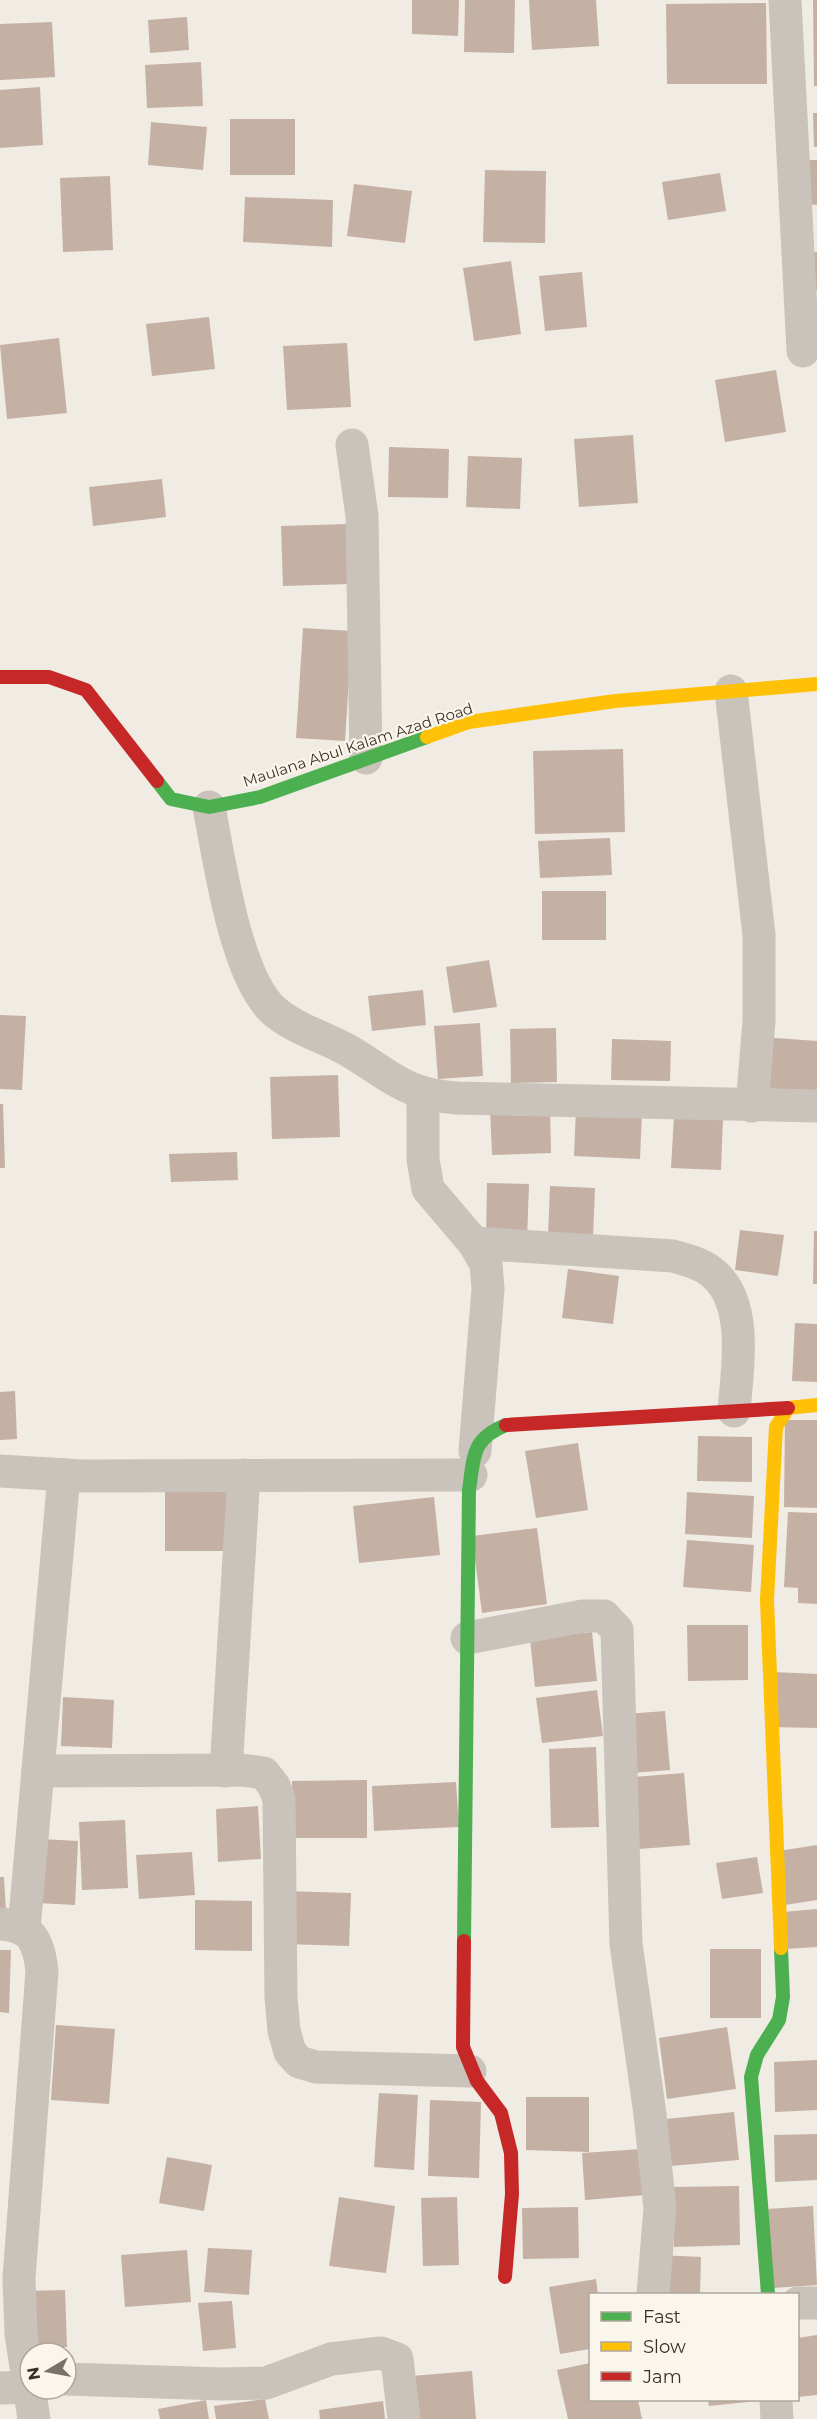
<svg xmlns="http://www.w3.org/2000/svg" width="817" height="2419" viewBox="0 0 817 2419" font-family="Montserrat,sans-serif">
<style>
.building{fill:#c5b0a4}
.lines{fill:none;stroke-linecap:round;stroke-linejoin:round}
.street{stroke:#c9c3bc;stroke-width:33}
.fast{stroke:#4caf50;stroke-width:14}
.slow{stroke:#ffc107;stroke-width:14}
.jam{stroke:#c62828;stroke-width:14}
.labels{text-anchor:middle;stroke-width:4.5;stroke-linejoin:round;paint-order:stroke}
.street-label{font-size:15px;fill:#3b3029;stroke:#fbf6eb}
</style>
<rect width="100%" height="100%" fill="#f0ebe3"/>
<!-- building -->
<g class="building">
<path d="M412,0H459L458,36L412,34Z"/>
<path d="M465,0H515L514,53L464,52Z"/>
<path d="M529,0H596L599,46L532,50Z"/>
<path d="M813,0H817V86H814Z"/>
<path d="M766,3L767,84H667L666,4Z"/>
<path d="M187,17L189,50L150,53L148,20Z"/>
<path d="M52,22L55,77L0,80V24Z"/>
<path d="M201,62L203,106L147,108L145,65Z"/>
<path d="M40,87L43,145L0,148V90Z"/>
<path d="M813,113H817V147H814Z"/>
<rect x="230" y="119" width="65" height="56"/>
<path d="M151,122L207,127L203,170L148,165Z"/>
<path d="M804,160H817V205L804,204Z"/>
<path d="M485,170L546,171L545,243L483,242Z"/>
<path d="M720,173L726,211L668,220L662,182Z"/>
<path d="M110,176L113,250L63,252L60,178Z"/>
<path d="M354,184L412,191L405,243L347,236Z"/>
<path d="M245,197L333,200L332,247L243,242Z"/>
<path d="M812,252H817V291H815Z"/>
<path d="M511,261L521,334L474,341L463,268Z"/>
<path d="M582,272L587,327L545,331L539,276Z"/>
<path d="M209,317L215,369L152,376L146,324Z"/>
<path d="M59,338L67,413L7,419L0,345Z"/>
<path d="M347,343L351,407L287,410L283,346Z"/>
<path d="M776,370L786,432L725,442L715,380Z"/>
<path d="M633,435L638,503L579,507L574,439Z"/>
<path d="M389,447L449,449L448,498L388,497Z"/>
<path d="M468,456L522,458L520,509L466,507Z"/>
<path d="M162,479L166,517L93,526L89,487Z"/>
<path d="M347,524L349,584L283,586L281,526Z"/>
<path d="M303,628L352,631L345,741L296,738Z"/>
<path d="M623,749L625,832L535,834L533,751Z"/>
<path d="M610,838L612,875L540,878L538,841Z"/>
<rect x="542" y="891" width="64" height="49"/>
<path d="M489,960L497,1007L453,1013L446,967Z"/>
<path d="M423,990L426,1025L372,1031L368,996Z"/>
<path d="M0,1015L26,1016L22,1090L0,1089Z"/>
<path d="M480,1023L483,1076L438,1079L434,1026Z"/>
<path d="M556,1028L557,1082L511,1083L510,1029Z"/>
<path d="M761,1037L817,1041V1093L756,1087Z"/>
<path d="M612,1039L671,1041L670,1081L611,1080Z"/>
<path d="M338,1075L340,1137L272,1139L270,1077Z"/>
<path d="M0,1104H3L5,1168H0Z"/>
<path d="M550,1107L551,1153L492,1155L490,1108Z"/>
<path d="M576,1108L642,1111L640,1159L574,1156Z"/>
<path d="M674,1116L723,1118L721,1170L671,1168Z"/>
<path d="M237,1152L238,1180L171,1182L169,1154Z"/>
<path d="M487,1183L529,1184L527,1241L486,1240Z"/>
<path d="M550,1186L595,1188L593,1239L548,1237Z"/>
<path d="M740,1230L784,1235L778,1276L735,1270Z"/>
<path d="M814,1231H817V1284H813Z"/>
<path d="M568,1269L619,1276L613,1324L562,1318Z"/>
<path d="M795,1323L817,1324V1382L792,1381Z"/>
<path d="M15,1391L17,1439L0,1440V1392Z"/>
<path d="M785,1420H817V1508L784,1507Z"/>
<path d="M698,1436L752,1437V1482L697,1481Z"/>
<path d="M578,1443L588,1510L536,1518L525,1451Z"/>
<rect x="165" y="1485" width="64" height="66"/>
<path d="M687,1492L754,1496L752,1538L685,1534Z"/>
<path d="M434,1497L440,1555L359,1563L353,1506Z"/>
<path d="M788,1512L817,1513V1604L798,1603V1588L784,1587Z"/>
<path d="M537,1528L547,1604L482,1613L472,1536Z"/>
<path d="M687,1540L754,1545L751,1592L683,1587Z"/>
<path d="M687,1625H748V1680L688,1681Z"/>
<path d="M592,1632L597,1681L535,1687L530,1638Z"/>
<path d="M773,1672L817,1674V1728L772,1727Z"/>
<path d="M597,1690L603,1736L542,1743L536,1698Z"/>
<path d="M63,1697L114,1700L112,1748L61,1746Z"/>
<path d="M665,1711L670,1770L632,1773L626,1714Z"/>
<path d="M596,1747L599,1827L551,1828L549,1749Z"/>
<path d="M684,1773L690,1845L639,1849L633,1777Z"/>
<path d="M367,1780V1838H293L292,1781Z"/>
<path d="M456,1782L459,1827L374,1831L372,1786Z"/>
<path d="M258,1806L261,1859L218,1862L216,1809Z"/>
<path d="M125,1820L128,1888L82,1890L79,1822Z"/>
<path d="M41,1839L78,1841L75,1905L38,1903Z"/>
<path d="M817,1845V1900L785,1905L778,1851Z"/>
<path d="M192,1852L195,1895L139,1899L136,1855Z"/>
<path d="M757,1857L763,1893L722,1899L716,1863Z"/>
<path d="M0,1877H4L6,1913H0Z"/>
<path d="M285,1891L351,1893L349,1946L284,1944Z"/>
<path d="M195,1900L252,1901V1951L195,1950Z"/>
<path d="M817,1909V1947L786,1949L782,1912Z"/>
<rect x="710" y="1949" width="51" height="69"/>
<path d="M0,1950H11L9,2013L0,2012Z"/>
<path d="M56,2025L115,2029L109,2104L51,2100Z"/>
<path d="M727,2027L736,2089L667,2099L659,2038Z"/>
<path d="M817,2060V2110L775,2112L774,2062Z"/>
<path d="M379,2093L418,2095L414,2170L374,2167Z"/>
<path d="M526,2097H589V2152L526,2150Z"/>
<path d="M430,2100L481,2102L479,2178L428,2176Z"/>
<path d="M734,2112L739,2160L671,2166L666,2119Z"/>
<path d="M817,2134V2180L775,2182L774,2135Z"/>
<path d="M641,2149L645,2195L585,2200L582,2153Z"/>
<path d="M167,2157L212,2165L204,2211L159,2203Z"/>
<path d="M739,2186L740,2245L674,2247L673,2187Z"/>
<path d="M339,2197L395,2206L386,2273L329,2266Z"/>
<path d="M457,2197L459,2265L423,2266L421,2198Z"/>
<path d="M813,2206L817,2285L773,2288L767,2209Z"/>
<path d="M578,2207L579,2258L523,2259L522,2208Z"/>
<path d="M208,2248L252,2250L249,2295L204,2292Z"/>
<path d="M187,2250L191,2302L125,2307L121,2255Z"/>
<path d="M658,2255L701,2257L700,2294H657Z"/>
<path d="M596,2279L598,2294H590V2349L560,2354L549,2287Z"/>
<path d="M65,2290L67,2347L30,2348L28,2291Z"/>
<path d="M232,2301L236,2348L203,2351L198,2303Z"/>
<path d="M817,2335V2395L798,2397V2338Z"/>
<path d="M590,2363V2400H638L642,2419H568L557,2370Z"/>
<path d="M472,2371L476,2419H415L411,2376Z"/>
<path d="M265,2399L269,2419H216L214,2406Z"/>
<path d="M206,2400L209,2419H160L158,2409Z"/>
<path d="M708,2400H757V2401L709,2406Z"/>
<path d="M383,2401L385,2419H320L319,2410Z"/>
</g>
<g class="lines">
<!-- street -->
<g class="street">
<path d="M785,0L803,351"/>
<path d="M352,445L362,516L366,758"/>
<path d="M731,691L759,935V1021L752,1106"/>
<path d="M209,807C219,858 235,975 273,1010C294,1029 325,1037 349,1051C374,1065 397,1086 425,1093C435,1096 446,1097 457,1098L817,1106"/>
<path d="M423,1093V1159L428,1189L474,1243L486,1264L488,1289L475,1451"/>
<path d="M474,1243L673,1256C687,1260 704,1264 715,1275C749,1306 737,1371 734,1411"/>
<path d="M0,1471L83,1476L471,1475"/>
<path d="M467,1638L583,1616H604L617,1630L626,1944L650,2114L660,2208L653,2294"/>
<path d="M38,1771L241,1770L264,1773L274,1786L279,1799L281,1997L284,2031L290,2052L299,2062L316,2067L470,2071"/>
<path d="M226,1771L244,1475"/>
<path d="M0,1924C32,1925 39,1943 42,1971L19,2278L21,2334L34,2419"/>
<path d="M24,1929L64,1475"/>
<path d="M798,2303H817"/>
<path d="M66,2379L222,2384L266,2383L331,2359L381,2353L397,2359L404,2419"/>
<path d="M0,2388L29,2387"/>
<path d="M776,2400L777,2419"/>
</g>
<!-- fast -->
<g class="fast">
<path d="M157,781L171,799L209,807L260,797L427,737"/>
<path d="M464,1941L469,1490C474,1457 471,1439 506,1425"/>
<path d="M768,2294L751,2077L757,2055L779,2020L783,1997L781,1948"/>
</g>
<!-- slow -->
<g class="slow">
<path d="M427,737L469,722L615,701L817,684"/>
<path d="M781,1948L767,1600L776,1427L788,1408L817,1405"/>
</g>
<!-- jam -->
<g class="jam">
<path d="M0,677H49L86,690L157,781"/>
<path d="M506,1425L788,1408"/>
<path d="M464,1941L463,2047L477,2081L501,2113L511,2153L512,2194L505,2277"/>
</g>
</g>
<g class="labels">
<!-- street labels -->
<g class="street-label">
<text transform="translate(358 745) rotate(-18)" y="5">Maulana Abul Kalam Azad Road</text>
</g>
</g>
<!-- legend -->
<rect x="589" y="2293" width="210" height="108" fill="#fbf6eb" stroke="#aea79d" stroke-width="1.5"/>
<rect x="601" y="2312" width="30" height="9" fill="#4caf50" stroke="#aea79d" stroke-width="1.5"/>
<text x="643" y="2323" font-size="18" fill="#3b3029">Fast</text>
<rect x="601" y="2342" width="30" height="9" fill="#ffc107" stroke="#aea79d" stroke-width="1.5"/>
<text x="643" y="2353" font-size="18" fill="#3b3029">Slow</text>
<rect x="601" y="2372" width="30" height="9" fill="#c62828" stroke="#aea79d" stroke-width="1.5"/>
<text x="643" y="2383" font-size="18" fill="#3b3029">Jam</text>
<!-- north arrow -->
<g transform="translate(48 2371) rotate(260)"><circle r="28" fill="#fbf6eb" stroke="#aea79d" stroke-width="1.5"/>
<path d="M0-4.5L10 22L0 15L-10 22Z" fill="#7a716a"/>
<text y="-9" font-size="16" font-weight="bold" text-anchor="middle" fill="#3b3029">N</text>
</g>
</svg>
